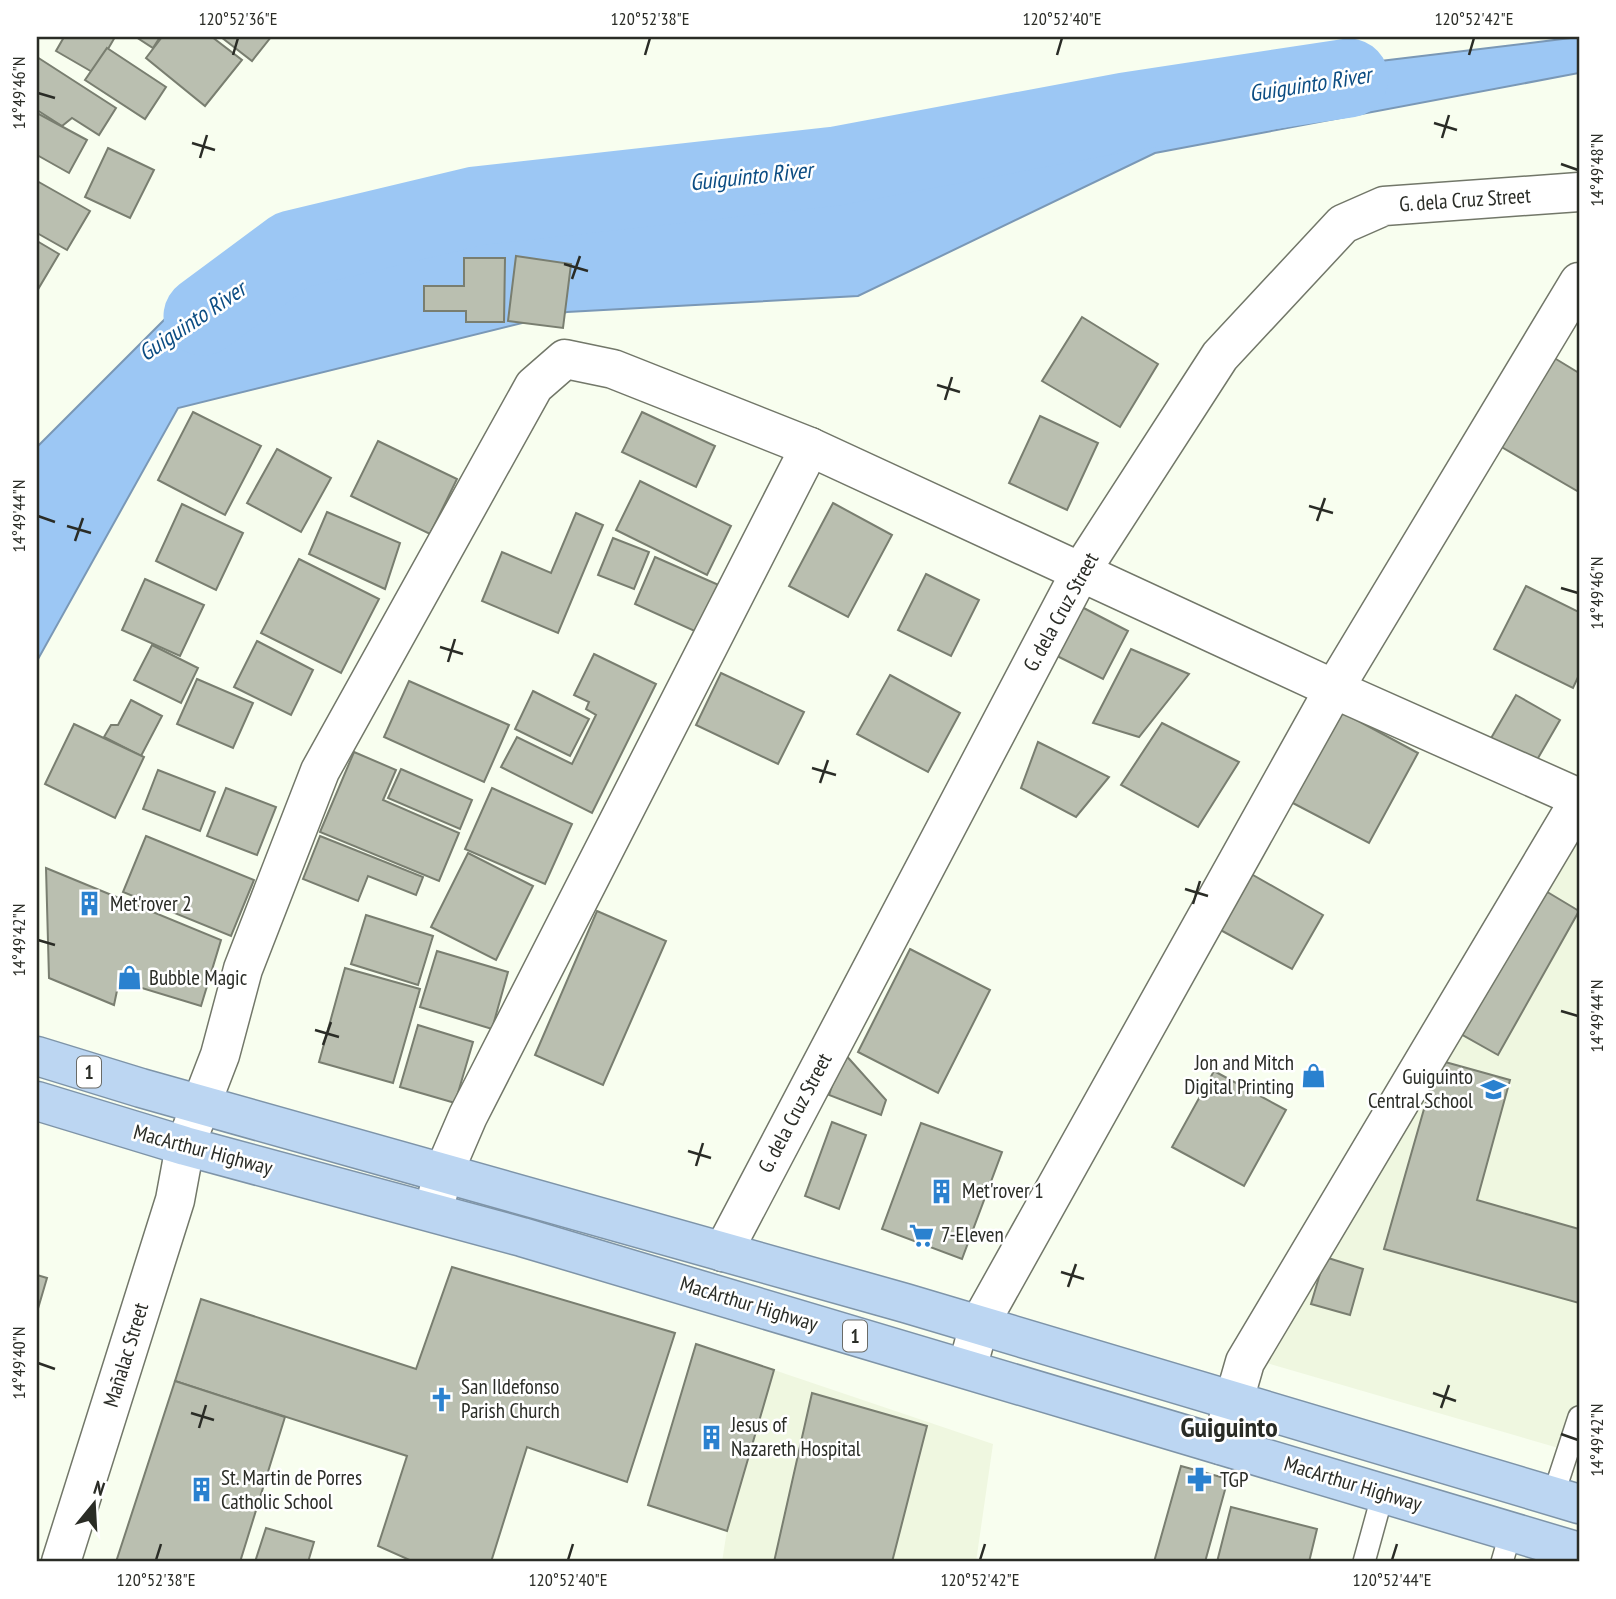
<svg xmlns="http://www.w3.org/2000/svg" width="1616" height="1599" viewBox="0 0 1616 1599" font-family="'PT Sans Narrow',sans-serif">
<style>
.built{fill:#eff7e0}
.water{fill:#9cc7f4;stroke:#7a98b6;stroke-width:2}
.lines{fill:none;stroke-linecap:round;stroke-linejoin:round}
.river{stroke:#9cc7f4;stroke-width:79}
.building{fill:#babfb0;stroke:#797e70;stroke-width:2}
.service-casing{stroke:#727769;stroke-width:24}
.minor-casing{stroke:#727769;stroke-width:41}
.tertiary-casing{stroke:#727769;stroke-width:41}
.trunk-casing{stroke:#7e94a8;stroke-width:41}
.service{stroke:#fff;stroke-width:21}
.minor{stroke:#fff;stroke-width:38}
.tertiary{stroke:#fff;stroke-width:38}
.trunk{stroke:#bcd6f2;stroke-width:38}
.ticks{fill:none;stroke:#2a2c26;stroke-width:2.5}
.labels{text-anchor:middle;stroke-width:5;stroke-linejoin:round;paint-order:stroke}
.shield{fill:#fff;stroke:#6a6b67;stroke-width:2}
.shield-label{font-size:19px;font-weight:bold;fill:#2a2c26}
.street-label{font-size:21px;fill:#2a2c26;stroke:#fff}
.poi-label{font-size:21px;fill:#2a2c26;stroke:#fff;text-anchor:start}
.water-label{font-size:23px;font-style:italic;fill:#0c4d83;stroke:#fff}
.district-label{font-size:28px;font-weight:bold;fill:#2a2c26;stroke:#fff}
.neatline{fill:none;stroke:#2a2c26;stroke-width:2.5}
.ticks-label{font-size:18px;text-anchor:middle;fill:#2a2c26}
</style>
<rect width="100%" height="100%" fill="#f8feef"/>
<!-- built -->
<g class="built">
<path d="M1579,815V1454L1263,1362Z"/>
<path d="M774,1370L993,1444L976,1562H722L727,1530Z"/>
</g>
<!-- water -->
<path class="water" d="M1579,37V73L1155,153L858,296L567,312L178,408L37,661V447L224,260L742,188L993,175L1322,68Z"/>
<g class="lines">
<!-- river -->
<path class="river" d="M203,316L292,250L476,206L836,166L1125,112L1349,78"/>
</g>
<!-- building -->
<g class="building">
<path d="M64,37H115L94,73L56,51Z"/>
<path d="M136,37H160L153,48Z"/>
<path d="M162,37H212L242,60L205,106L146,58Z"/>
<path d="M221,37H271L252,61Z"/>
<path d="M107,48L166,87L145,119L85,80Z"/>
<path d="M37,57L116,108L99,135L72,118L62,126L37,110Z"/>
<path d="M37,113L87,140L69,173L37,155Z"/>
<path d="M108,148L154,170L130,218L85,197Z"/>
<path d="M37,181L90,211L67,250L37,233Z"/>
<path d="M37,241L59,254L37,291Z"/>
<path d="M516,256L571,264L563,328L508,321Z"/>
<path d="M464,258H505L504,322H466V311H424V286H464Z"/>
<path d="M1082,317L1158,364L1120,427L1042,381Z"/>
<path d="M1551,356L1579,373V492L1498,445Z"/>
<path d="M193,412L261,446L225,515L158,480Z"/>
<path d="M642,412L715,446L696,487L622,452Z"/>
<path d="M1040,416L1098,443L1067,510L1009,483Z"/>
<path d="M378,441L457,479L430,534L351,496Z"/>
<path d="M277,449L331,478L301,532L247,503Z"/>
<path d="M640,481L731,526L707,575L616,530Z"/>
<path d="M833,503L892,535L848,617L789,586Z"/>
<path d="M182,504L243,533L216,590L156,561Z"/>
<path d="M327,512L400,543L385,589L309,554Z"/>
<path d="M576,513L603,525L558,633L482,601L502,552L551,573Z"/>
<path d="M613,538L649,552L634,589L598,575Z"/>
<path d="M655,557L721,586L699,633L635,604Z"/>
<path d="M299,559L379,599L341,673L261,633Z"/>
<path d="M926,574L979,600L951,656L898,630Z"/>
<path d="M145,579L204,605L180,656L122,630Z"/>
<path d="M1526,586L1579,612V675L1573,688L1494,649Z"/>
<path d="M1076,604L1128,631L1103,679L1051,653Z"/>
<path d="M257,641L313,670L291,715L234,687Z"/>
<path d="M152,645L198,668L181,703L134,680Z"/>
<path d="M1131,649L1189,674L1139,737L1093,723Z"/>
<path d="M594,654L656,684L592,813L501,767L517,737L572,764L596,715L586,709L589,702L574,695Z"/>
<path d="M721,673L804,712L778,764L696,725Z"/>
<path d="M890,675L960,713L928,772L857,734Z"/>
<path d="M197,679L253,703L233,748L177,724Z"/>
<path d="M409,681L509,725L484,782L384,737Z"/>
<path d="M533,691L589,719L570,756L515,729Z"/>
<path d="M1516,695L1560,720L1534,765L1490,740Z"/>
<path d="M131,700L162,716L141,756L104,737L111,725H118Z"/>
<path d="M1338,710L1418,753L1369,843L1289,801Z"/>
<path d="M1162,723L1239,762L1198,827L1121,785Z"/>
<path d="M74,724L144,757L115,818L45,784Z"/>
<path d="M1038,742L1109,777L1076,817L1021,788Z"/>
<path d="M354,752L396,770L383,800L459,833L439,881L320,832Z"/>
<path d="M401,769L472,800L460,829L388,798Z"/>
<path d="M158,770L215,792L200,831L143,809Z"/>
<path d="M226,788L276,807L257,855L207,836Z"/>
<path d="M492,788L572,824L545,884L465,849Z"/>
<path d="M146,836L254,880L231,936L123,892Z"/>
<path d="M320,836L423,877L416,895L368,876L358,901L303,879Z"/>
<path d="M468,853L533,886L496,960L431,927Z"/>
<path d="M46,868L221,940L201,1006L119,981L114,1005L49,978Z"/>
<path d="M1246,871L1323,915L1292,969L1215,927Z"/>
<path d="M1534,884L1579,911L1498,1055L1452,1029Z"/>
<path d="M597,911L666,941L603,1085L535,1055Z"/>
<path d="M366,915L433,936L418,985L351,964Z"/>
<path d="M910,949L990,990L938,1093L858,1052Z"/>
<path d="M437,951L508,972L492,1029L420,1007Z"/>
<path d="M345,968L420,989L393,1083L319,1062Z"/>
<path d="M418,1025L473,1042L455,1103L400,1087Z"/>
<path d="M843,1052L886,1100L881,1115L829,1095Z"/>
<path d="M1438,1060L1510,1080L1477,1200L1579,1229V1303L1384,1249Z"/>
<path d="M1214,1071L1286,1110L1244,1186L1172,1147Z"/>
<path d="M832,1122L866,1135L839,1209L805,1196Z"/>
<path d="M921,1123L1002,1152L962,1259L882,1229Z"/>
<path d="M1325,1257L1363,1269L1350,1315L1311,1304Z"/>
<path d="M452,1267L675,1333L627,1482L527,1447L491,1562H414L378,1546L407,1456L175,1381L201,1299L416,1369Z"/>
<path d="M37,1275L47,1278L37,1312Z"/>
<path d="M696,1344L774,1370L727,1531L648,1505Z"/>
<path d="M175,1381L285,1417L240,1562H116Z"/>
<path d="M812,1393L927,1426L892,1562H774Z"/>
<path d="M1181,1466L1228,1479L1205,1562H1154Z"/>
<path d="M1231,1507L1317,1529L1309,1562H1217Z"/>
<path d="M266,1528L314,1542L308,1562H255Z"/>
</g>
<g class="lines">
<defs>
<g id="service">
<path d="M1553,1496L1579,1417"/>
<path d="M1364,1562L1383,1493"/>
<path d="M1502,1562L1511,1531"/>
</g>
<g id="minor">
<path d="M433,1212L443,1174L468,1116L810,447"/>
<path d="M723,1252L1081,571L1220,356L1343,224L1384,206L1579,192"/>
<path d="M967,1369L979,1325L1334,689L1579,282"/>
<path d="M61,1562L175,1200L185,1146L220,1055L243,969L320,771L534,386L565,359L613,369L810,447L1334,689L1579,798"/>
</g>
<path id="tertiary" d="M1221,1445L1245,1362L1579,801"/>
<g id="trunk">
<path d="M37,1056L141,1088L905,1303L1579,1504"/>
<path d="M37,1101L185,1146L522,1237L1579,1552"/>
</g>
</defs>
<!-- service casing -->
<use href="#service" class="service-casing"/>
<!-- minor casing -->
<use href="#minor" class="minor-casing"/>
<!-- tertiary casing -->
<use href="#tertiary" class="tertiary-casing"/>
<!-- trunk casing -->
<use href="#trunk" class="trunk-casing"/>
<!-- service -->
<use href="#service" class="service"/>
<!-- minor -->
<use href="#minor" class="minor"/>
<!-- tertiary -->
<use href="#tertiary" class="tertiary"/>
<!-- trunk -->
<use href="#trunk" class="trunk"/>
</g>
<!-- ticks -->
<path class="ticks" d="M233,55L238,38M645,55L650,38M1057,55L1062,38M1469,55L1474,38M38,93L55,98M1434,123L1457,130M1442,138L1449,115M192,143L215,150M200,158L207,135M1561,164L1578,170M564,264L588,271M572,279L580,256M937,385L960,392M945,400L952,377M1309,506L1333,513M38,516L55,522M1317,521L1325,498M67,526L91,533M75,541L83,518M1561,588L1578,593M440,647L463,654M448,662L455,639M812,768L836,775M820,783L828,760M1185,889L1208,896M1193,904L1200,881M38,940L55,945M1561,1011L1578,1016M315,1030L339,1037M323,1045L331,1022M688,1151L711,1158M696,1166L703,1143M1061,1272L1084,1279M1068,1287L1076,1264M38,1363L55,1369M1433,1393L1456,1401M1441,1408L1449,1385M191,1413L214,1420M199,1428L206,1405M1561,1434L1578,1440M156,1560L161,1544M568,1560L573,1544M980,1560L985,1544M1392,1560L1397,1544"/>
<!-- icons -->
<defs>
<symbol id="building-bare" viewBox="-9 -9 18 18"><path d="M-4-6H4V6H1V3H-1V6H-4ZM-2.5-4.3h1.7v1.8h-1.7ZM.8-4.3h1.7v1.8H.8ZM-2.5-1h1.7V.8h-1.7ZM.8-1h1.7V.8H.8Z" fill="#2a81cf" stroke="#fff" stroke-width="2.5" paint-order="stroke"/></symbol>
<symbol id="shop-bare" viewBox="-9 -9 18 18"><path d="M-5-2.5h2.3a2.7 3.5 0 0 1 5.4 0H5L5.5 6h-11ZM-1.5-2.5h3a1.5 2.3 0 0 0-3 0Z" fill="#2a81cf" stroke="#fff" stroke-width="2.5" paint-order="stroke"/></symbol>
<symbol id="school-bare" viewBox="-9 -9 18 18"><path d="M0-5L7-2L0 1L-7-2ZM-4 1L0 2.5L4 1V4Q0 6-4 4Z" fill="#2a81cf" stroke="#fff" stroke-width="2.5" paint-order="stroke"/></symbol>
<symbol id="supermarket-bare" viewBox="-9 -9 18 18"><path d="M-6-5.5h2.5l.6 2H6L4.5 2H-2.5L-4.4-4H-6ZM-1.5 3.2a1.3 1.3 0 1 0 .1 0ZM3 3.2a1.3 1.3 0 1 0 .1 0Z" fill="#2a81cf" stroke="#fff" stroke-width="2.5" paint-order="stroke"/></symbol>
<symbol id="church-bare" viewBox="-9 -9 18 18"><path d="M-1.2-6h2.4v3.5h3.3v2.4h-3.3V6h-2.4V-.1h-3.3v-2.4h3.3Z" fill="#2a81cf" stroke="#fff" stroke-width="2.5" paint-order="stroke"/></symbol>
<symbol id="pharmacy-bare" viewBox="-9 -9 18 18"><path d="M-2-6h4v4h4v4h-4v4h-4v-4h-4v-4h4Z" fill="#2a81cf" stroke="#fff" stroke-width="2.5" paint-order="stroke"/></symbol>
</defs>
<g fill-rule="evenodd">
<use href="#building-bare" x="72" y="886" width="35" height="35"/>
<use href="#shop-bare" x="112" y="960" width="35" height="35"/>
<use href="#shop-bare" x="1296" y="1058" width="35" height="35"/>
<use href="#school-bare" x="1476" y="1072" width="35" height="35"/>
<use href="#building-bare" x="924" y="1174" width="35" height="35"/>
<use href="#supermarket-bare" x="904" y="1218" width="35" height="35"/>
<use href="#church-bare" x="424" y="1382" width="35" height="35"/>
<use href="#building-bare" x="694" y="1420" width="35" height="35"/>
<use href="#pharmacy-bare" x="1182" y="1462" width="35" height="35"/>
<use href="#building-bare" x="184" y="1472" width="35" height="35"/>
</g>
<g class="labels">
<!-- shield labels -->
<g class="shield">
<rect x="77" y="1056.5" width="24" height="31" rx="5"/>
<rect x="843" y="1320.5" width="24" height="31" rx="5"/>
</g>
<g class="shield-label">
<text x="89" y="1079">1</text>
<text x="855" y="1343">1</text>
</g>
<!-- street labels -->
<g class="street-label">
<text transform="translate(1465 200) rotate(-4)" y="7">G. dela Cruz Street</text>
<text transform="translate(1061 612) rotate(-61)" y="7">G. dela Cruz Street</text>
<text transform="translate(795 1113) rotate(-62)" y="7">G. dela Cruz Street</text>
<text transform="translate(203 1150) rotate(15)" y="7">MacArthur Highway</text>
<text transform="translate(749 1304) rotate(17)" y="7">MacArthur Highway</text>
<text transform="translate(126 1355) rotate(-73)" y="7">Mañalac Street</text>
<text transform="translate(1353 1484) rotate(17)" y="7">MacArthur Highway</text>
</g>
<!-- poi labels -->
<g class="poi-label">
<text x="110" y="911">Met'rover 2</text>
<text x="149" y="985">Bubble Magic</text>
<text x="1294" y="1070" text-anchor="end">Jon and Mitch<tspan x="1294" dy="24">Digital Printing</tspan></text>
<text x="1473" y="1084" text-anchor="end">Guiguinto<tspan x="1473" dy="24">Central School</tspan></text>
<text x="962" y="1198">Met'rover 1</text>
<text x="941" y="1242">7-Eleven</text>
<text x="461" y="1394">San Ildefonso<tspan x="461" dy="24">Parish Church</tspan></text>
<text x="731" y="1432">Jesus of<tspan x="731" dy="24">Nazareth Hospital</tspan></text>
<text x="221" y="1485">St. Martin de Porres<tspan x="221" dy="24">Catholic School</tspan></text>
<text x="1220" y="1487">TGP</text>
</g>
<!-- water labels -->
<g class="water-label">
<text transform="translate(1310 84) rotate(-9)" y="8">Guiguinto River</text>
<text transform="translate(751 176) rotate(-6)" y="8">Guiguinto River</text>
<text transform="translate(192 321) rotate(-34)" y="8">Guiguinto River</text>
</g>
<!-- district labels -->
<g class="district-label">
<text x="1229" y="1437">Guiguinto</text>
</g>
</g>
<!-- border -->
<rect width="1616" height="1599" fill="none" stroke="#ffffff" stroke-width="77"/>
<!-- north arrow -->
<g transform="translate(94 1504) rotate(18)" stroke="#ffffff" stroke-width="5" paint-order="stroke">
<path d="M0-5L12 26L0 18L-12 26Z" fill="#2a2c26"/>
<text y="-10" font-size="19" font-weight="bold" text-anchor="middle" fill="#2a2c26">N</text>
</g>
<rect x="38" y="38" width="1540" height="1522" class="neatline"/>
<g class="ticks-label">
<text x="238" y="25">120°52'36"E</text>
<text x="650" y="25">120°52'38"E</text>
<text x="1062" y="25">120°52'40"E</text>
<text x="1474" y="25">120°52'42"E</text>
<text transform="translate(19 93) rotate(-90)" y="6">14°49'46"N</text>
<text transform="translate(1597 170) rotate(-90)" y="6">14°49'48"N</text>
<text transform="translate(19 516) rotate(-90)" y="6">14°49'44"N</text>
<text transform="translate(1597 593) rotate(-90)" y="6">14°49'46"N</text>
<text transform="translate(19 940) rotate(-90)" y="6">14°49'42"N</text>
<text transform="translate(1597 1016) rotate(-90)" y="6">14°49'44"N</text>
<text transform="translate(19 1363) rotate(-90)" y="6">14°49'40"N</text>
<text transform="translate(1597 1440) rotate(-90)" y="6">14°49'42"N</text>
<text x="156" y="1586">120°52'38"E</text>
<text x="568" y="1586">120°52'40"E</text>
<text x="980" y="1586">120°52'42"E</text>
<text x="1392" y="1586">120°52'44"E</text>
</g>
</svg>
